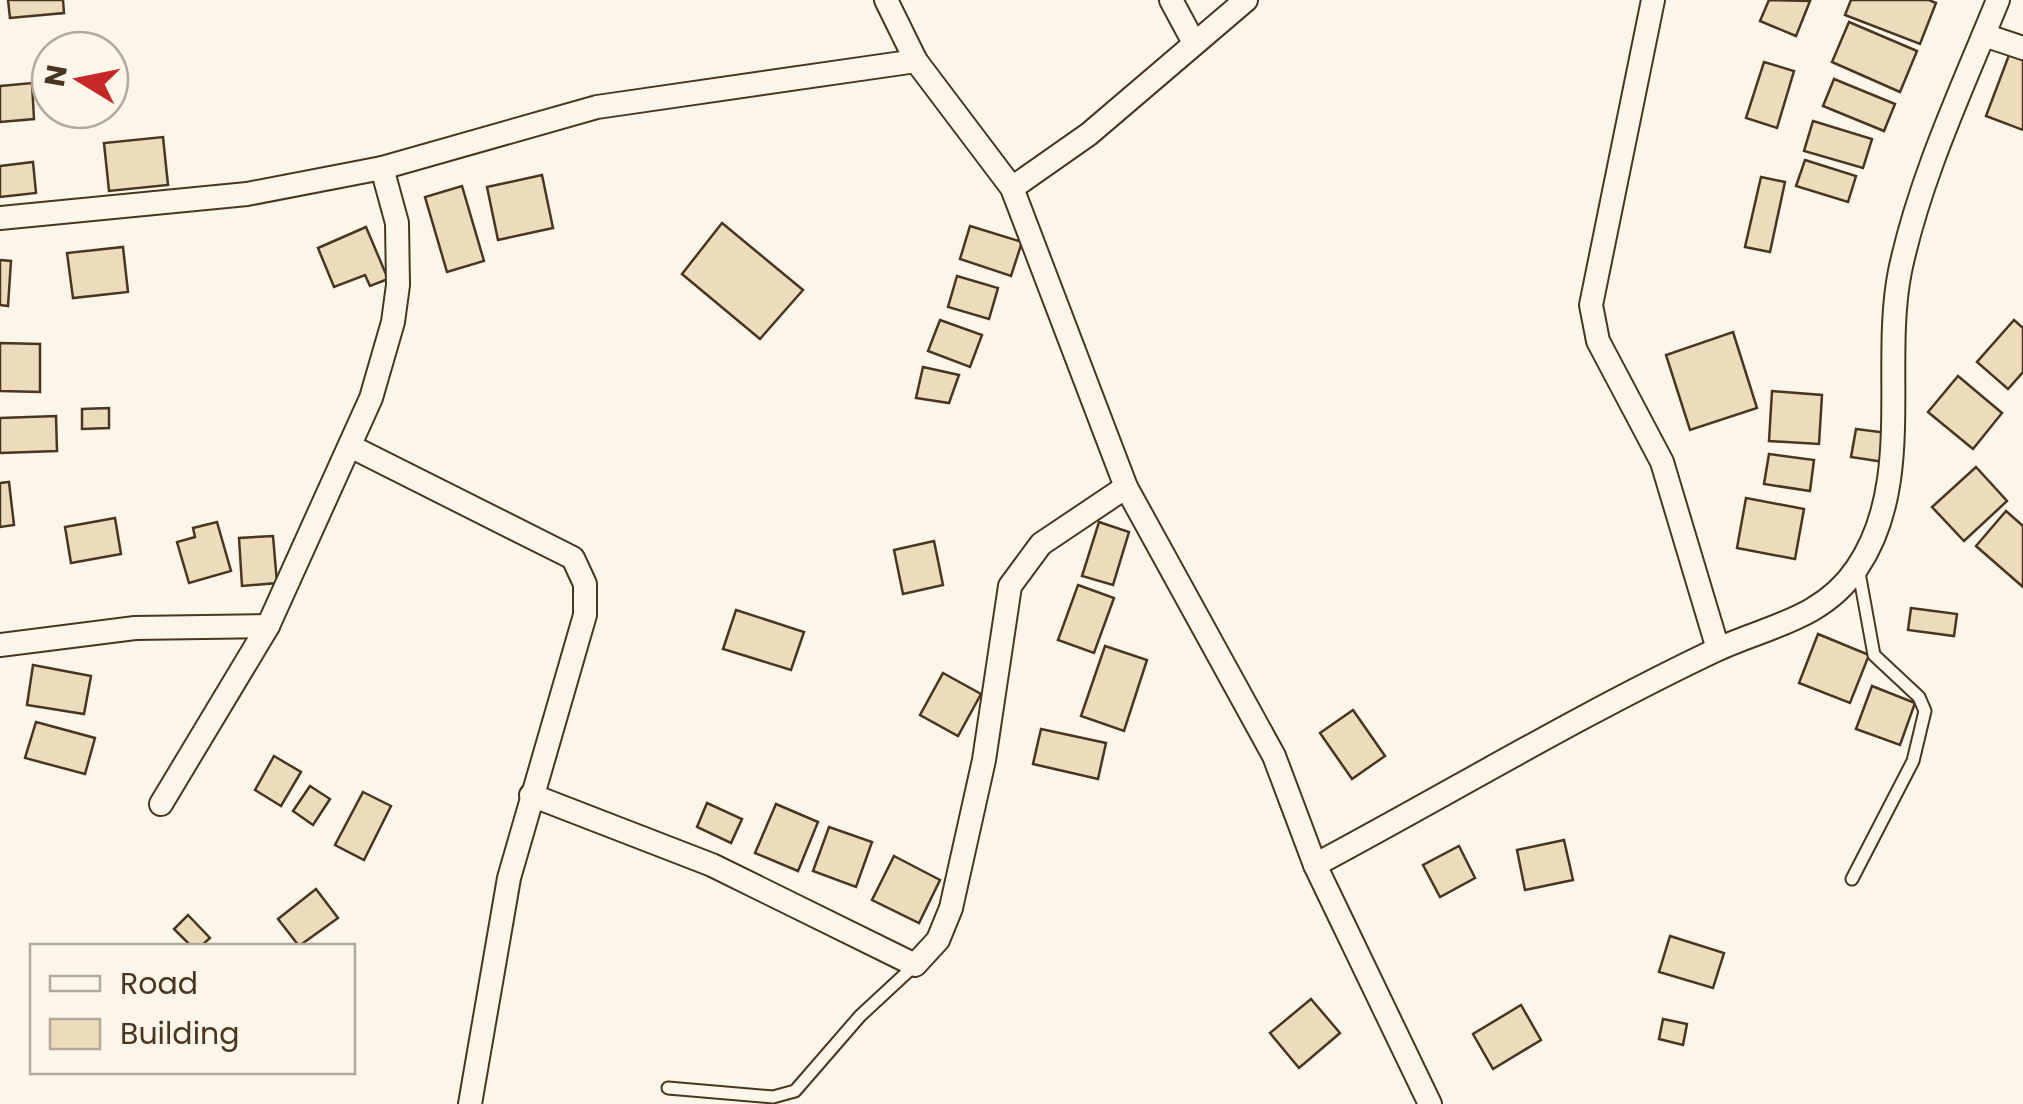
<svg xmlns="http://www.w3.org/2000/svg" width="2023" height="1104" viewBox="0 0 2023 1104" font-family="Poppins,sans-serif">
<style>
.building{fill:#ecdcbc;stroke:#4a3520;stroke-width:2.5}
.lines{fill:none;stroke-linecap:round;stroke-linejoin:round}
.lane-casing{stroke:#4a3520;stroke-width:15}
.street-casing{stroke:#4a3520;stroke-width:26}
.lane{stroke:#fbf6e9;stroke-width:11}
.street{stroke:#fbf6e9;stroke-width:22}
</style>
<rect width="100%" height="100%" fill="#fbf6e9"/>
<!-- building -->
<g class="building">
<path d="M8,0H63L64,13L10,18Z"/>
<path d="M1769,0L1810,1L1796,36L1760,21Z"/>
<path d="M1851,0H1929L1936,3L1920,44L1845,15Z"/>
<path d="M1849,22L1917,51L1900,92L1832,62Z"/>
<path d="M2009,55L2023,60V130L1986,116Z"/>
<path d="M1764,62L1794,71L1777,128L1746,118Z"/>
<path d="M1834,79L1895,104L1884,131L1823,106Z"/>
<path d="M32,83L34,119L0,122V86Z"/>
<path d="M1813,121L1872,139L1863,168L1804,151Z"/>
<path d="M163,137L168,185L109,191L104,143Z"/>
<path d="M1805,160L1856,176L1848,202L1796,186Z"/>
<path d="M33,162L36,193L0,197V166Z"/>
<path d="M542,175L553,228L498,240L487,187Z"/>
<path d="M1761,177L1785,182L1770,252L1745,247Z"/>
<path d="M462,186L484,261L447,272L425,197Z"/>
<path d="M722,223L803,290L760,339L682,274Z"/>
<path d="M970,226L1022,242L1011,276L960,259Z"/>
<path d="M366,227L388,279L370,286L365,275L334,287L318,248Z"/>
<path d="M123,247L128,292L73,298L67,253Z"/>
<path d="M0,260L11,261L8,306L0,305Z"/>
<path d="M957,276L998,288L989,319L948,307Z"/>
<path d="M940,320L982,335L970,367L928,351Z"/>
<path d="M2014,320L2023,328V372L2008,389L1977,362Z"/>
<path d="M1733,332L1757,408L1690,430L1666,355Z"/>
<path d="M0,343L40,344V392L0,391Z"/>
<path d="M923,367L959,375L949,403L916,398Z"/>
<path d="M1958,376L2002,413L1973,449L1928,412Z"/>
<path d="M1772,391L1822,395L1819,444L1769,441Z"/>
<path d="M109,408V428L82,429V409Z"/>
<path d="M56,416L57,451L0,453V418Z"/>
<path d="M1856,429L1888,433L1884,462L1851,457Z"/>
<path d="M1769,454L1814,460L1810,491L1764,484Z"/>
<path d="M1976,467L2007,501L1964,541L1932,507Z"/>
<path d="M9,482L14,525L0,527V483Z"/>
<path d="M1746,498L1804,509L1795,559L1737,548Z"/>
<path d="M2006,511L2023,526V587L1976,546Z"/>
<path d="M115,518L121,554L71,563L65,527Z"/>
<path d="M217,522L231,571L189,583L177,542L195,537L193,528Z"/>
<path d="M1099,522L1129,532L1113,585L1082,576Z"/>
<path d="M273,536L277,583L242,586L239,538Z"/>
<path d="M934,541L943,585L903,594L894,550Z"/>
<path d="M1078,585L1114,598L1094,653L1058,640Z"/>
<path d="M1911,608L1957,614L1954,636L1908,630Z"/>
<path d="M736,610L804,632L791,670L723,649Z"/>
<path d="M1818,634L1869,655L1850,703L1799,683Z"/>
<path d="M1105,646L1147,660L1124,731L1081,716Z"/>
<path d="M33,665L91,676L84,714L27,705Z"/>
<path d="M943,673L981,694L958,736L920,715Z"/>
<path d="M1872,686L1915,703L1900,745L1856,729Z"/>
<path d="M1353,710L1385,756L1352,779L1320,733Z"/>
<path d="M36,722L95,738L85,774L25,758Z"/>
<path d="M1041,729L1106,743L1098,779L1033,764Z"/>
<path d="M274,756L301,772L281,806L255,790Z"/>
<path d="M310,786L330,799L313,825L293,811Z"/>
<path d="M363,792L391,806L364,860L335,845Z"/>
<path d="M707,803L742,819L731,843L697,827Z"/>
<path d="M776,804L818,822L798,871L755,853Z"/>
<path d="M829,827L872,842L856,887L813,871Z"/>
<path d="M1564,840L1573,880L1525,890L1517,850Z"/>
<path d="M1459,846L1475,878L1440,897L1423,865Z"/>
<path d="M894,856L940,880L919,923L872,900Z"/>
<path d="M316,889L338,918L299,946L278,919Z"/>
<path d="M188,915L210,938L201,946H191L174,929Z"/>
<path d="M1670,936L1724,953L1713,988L1659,972Z"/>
<path d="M1311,999L1340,1033L1299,1068L1270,1033Z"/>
<path d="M1521,1005L1541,1040L1493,1069L1473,1034Z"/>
<path d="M1663,1019L1687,1024L1683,1045L1659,1039Z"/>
</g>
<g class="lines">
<defs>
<g id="lane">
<path d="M1852,879L1913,761L1925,711L1919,697L1874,655L1858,567"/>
<path d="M668,1088L773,1097L795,1091L860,1016L915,965"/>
</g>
<g id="street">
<path d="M886,0L916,61L1012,188L1126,487L1274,756L1315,865L1430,1104"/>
<path d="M1171,0L1193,41"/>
<path d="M1653,0L1591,305L1598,341L1662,462L1718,649"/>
<path d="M1984,35L2023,48"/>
<path d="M1012,188L1089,134L1246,0"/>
<path d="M0,218L247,194L382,168L597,107L916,61"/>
<path d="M352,447L573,558L585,584V615L509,878L470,1104"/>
<path d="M0,645L135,628L268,626"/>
<path d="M531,795L712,865L915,965L938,940L951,908L984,760L1010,586L1041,544L1126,487"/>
<path d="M161,804L268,626L371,398L393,322L398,285L397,223L382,168"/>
<path d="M1315,865C1448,794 1579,715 1716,650C1768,626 1823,619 1857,568C1915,483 1881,366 1900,271C1920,177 1962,89 1998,0"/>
</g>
</defs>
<!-- lane casing -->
<use href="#lane" class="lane-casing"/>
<!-- street casing -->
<use href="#street" class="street-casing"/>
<!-- lane -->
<use href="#lane" class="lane"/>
<!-- street -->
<use href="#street" class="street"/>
</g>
<!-- legend -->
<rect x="30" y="944" width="325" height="130" fill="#fbf6e9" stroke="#b4a999" stroke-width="2.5"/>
<rect x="50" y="976" width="50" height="15" fill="#fbf6e9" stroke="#b4a999" stroke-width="2.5"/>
<text x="120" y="994" font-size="30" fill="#4a3520">Road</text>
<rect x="50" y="1019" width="50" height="30" fill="#ecdcbc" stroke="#b4a999" stroke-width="2.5"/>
<text x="120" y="1044" font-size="30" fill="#4a3520">Building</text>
<!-- north arrow -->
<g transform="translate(80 80) rotate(280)"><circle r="48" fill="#fbf6e9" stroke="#b4a999" stroke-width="2.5"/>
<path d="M0-8L18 38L0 25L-18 38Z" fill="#c62828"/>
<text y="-15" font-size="28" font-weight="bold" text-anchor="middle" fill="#4a3520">N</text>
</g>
</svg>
